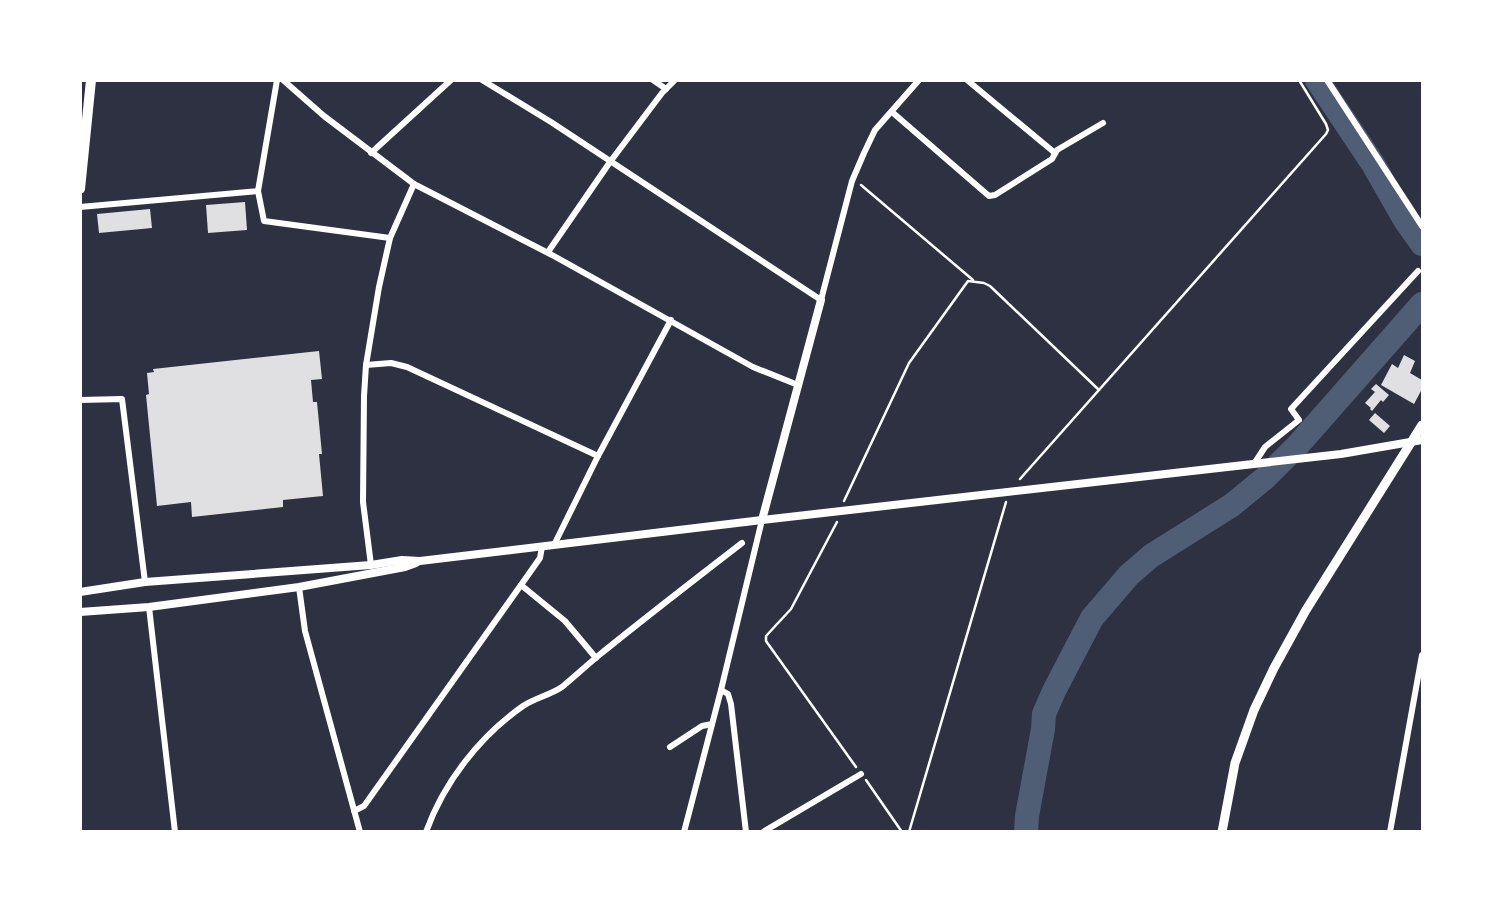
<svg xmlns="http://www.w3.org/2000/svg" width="1503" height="912" viewBox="0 0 1503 912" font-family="Lato,sans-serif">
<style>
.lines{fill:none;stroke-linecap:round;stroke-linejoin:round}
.river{stroke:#4f5d75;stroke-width:24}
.building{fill:#e0e0e3}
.path{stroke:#fff;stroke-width:2.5}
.minor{stroke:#fff;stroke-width:6}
.tertiary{stroke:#fff;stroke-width:8}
.secondary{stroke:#fff;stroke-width:9}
.primary{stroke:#fff;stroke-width:10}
</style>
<rect width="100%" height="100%" fill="#2d3142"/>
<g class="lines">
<!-- river -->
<g class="river">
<path d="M1317,80L1373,164L1405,220L1422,244"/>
<path d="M1026,832L1027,816L1043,729L1044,714L1054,691L1092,618L1129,575L1151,556L1232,505L1265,478L1298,445L1422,304"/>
</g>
</g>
<!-- building -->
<g class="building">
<path d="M245,202L247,230L208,233L206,205Z"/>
<path d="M150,209L152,228L99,233L97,214Z"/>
<path d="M319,351L322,379L311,380L313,402H317L322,454H319L323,496L283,500V507L192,517L191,502L157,506L146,395L149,394L147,373L154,372L153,369Z"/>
<path d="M1404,355L1415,361L1410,373L1422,380V389L1414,404L1381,385L1392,364L1398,368Z"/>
<path d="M1376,384L1389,395L1383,402L1381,400L1372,411L1370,409L1371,408L1365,403L1375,392L1371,389Z"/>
<path d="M1375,413L1390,426L1384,433L1369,420Z"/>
</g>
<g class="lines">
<!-- path -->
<g class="path">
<path d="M861,185L973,280"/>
<path d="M1020,479L1326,134L1328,130L1326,124L1299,80"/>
<path d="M844,501L909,363L968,281L984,283L990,286L1099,390"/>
<path d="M837,522L791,609L766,636V641L856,767"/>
<path d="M866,780L902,832"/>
<path d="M909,832L1006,502"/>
</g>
<!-- minor -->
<g class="minor">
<path d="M283,80L324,116L414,184L552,255L753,367L798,385"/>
<path d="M482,80L551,122L821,300L852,181L864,153L875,130L919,80"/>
<path d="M653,80L666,89"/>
<path d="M967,80L1055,153"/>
<path d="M1327,80L1422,226"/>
<path d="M892,112L989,196L995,195L1052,159L1057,150L1103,123"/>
<path d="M371,153L451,80"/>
<path d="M258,191L264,221L390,238L414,184"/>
<path d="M80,207L258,191L277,80"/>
<path d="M548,252L610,162L662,93L675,80"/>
<path d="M366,365L391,363L407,367L598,456"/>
<path d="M80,400L122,399L145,582"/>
<path d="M1254,464L1265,447L1299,420L1291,409L1418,271"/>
<path d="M554,545L598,456L671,320"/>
<path d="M371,565L363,502L364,396L366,365L379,287L390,238"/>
<path d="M521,585L565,621L596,658"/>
<path d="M299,587L305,631L360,832"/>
<path d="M149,607L175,832"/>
<path d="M721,690L728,694L731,704L746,832"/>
<path d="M670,747L702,726L712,724"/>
<path d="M354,811L364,806L521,585L540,558L542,547"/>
<path d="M426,832C444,782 480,736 523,706C535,698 550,695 562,687C574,677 586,666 598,656C646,617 694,580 742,543"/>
<path d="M684,832L721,690L762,520"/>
<path d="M763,832L861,774"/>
<path d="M1390,832L1422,655"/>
</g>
<!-- tertiary -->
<g class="tertiary">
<path d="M762,520L821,300"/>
<path d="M80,592L145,582L371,565L402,560L420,561L762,520L1341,454L1422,440"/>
<path d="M80,612L149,607L299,587L405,567L416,563"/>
</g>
<!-- secondary -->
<path class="secondary" d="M1222,832L1235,763L1254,710L1274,668L1306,610L1422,425"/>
<!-- primary -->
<path class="primary" d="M80,189L91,80"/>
</g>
<!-- border -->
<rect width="1503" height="912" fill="none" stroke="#ffffff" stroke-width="164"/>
</svg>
